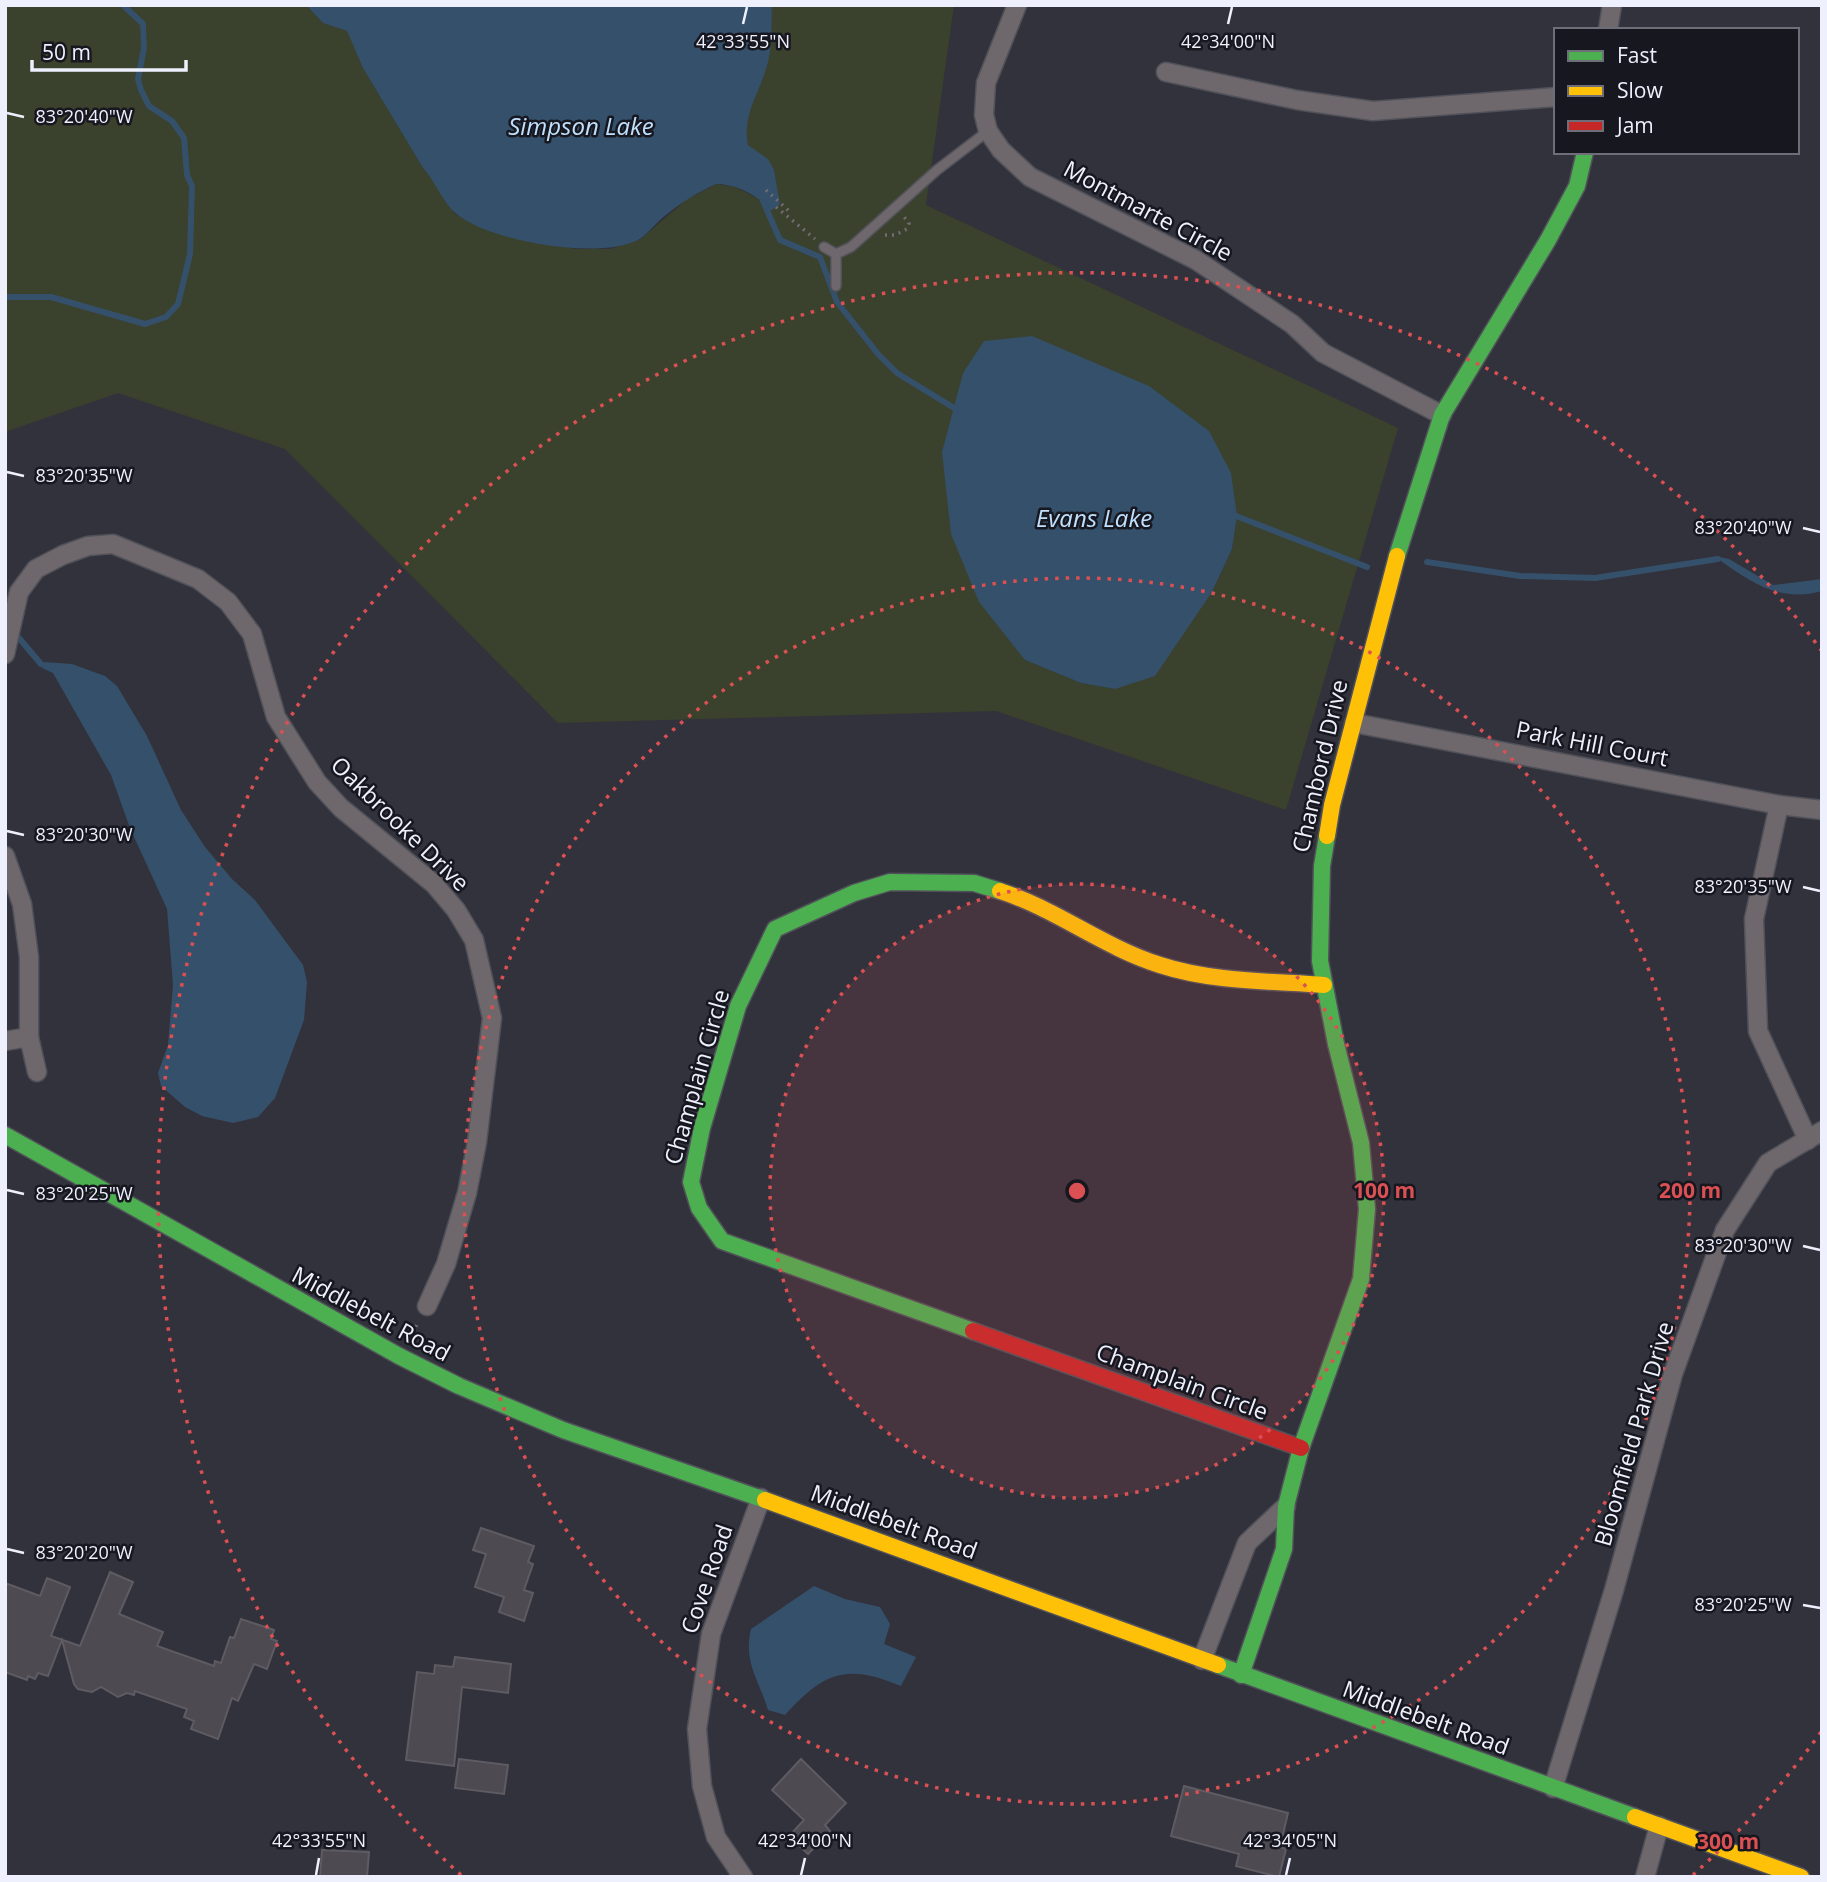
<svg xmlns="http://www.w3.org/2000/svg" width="1827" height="1882" viewBox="0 0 1827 1882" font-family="'Open Sans',sans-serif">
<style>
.green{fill:#3a412c;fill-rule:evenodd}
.water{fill:#35506a}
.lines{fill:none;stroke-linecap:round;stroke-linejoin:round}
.stream{stroke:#35506a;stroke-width:6}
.building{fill:#4d4a51;stroke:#5e5b62;stroke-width:2}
.lane-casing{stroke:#51515a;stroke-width:12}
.street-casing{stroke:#51515a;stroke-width:21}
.fast-casing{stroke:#51515a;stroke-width:19}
.slow-casing{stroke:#51515a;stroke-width:19}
.jam-casing{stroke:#51515a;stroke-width:19}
.path{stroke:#6f6d72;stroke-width:3.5;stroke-dasharray:2 5;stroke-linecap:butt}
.lane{stroke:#6e686c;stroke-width:9}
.street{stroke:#6e686c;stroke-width:18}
.fast{stroke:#4caf50;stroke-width:16}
.slow{stroke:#ffc107;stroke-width:16}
.jam{stroke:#c62828;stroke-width:16}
.ticks{fill:none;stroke:#eef0fd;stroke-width:2.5}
.ring{fill:none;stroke:#db5053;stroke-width:3.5;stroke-dasharray:3.5 7}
.labels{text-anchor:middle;stroke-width:5;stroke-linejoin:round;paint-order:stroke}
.street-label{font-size:23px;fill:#eef0fd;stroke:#171720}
.water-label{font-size:24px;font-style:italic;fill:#c0e0fd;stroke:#171720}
.ticks-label{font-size:18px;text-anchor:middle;fill:#eef0fd;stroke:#171720;stroke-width:5;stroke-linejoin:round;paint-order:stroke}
.centre{fill:#db5053;stroke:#171720;stroke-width:3.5}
.ring-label{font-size:21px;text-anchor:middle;font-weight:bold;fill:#db5053;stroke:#171720;stroke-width:5;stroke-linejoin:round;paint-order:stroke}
</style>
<rect width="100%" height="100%" fill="#32323c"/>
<!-- green -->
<path class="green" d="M5,5H306L323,23L347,31L373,84L423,168L436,181L455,214L522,239L576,249H610L641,239L686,200L716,184L735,187L763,201C785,160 772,172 748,145L745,127L747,115L763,78L772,5H954L926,205L1398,428L1286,810L996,711L558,723L285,449L118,393L5,432ZM1237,516L1232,549L1212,592L1115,689L1081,683L1025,660Z"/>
<!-- water -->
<g class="water">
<path d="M306,5H772C771,26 773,45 767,66C759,95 742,114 748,145L768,159L774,170L780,204L771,211C758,195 736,184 716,184C696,193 679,204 662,218C654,225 647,235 638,240C599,260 492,242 458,215C443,204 436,182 423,168L363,68L347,31L323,23Z"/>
<path d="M1032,336L1149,386L1209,431L1231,473L1237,516L1232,549L1212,592L1155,676L1115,689L1081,683L1025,660L979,602L951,534L942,452L963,373L984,341Z"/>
<path d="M1719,557L1729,559L1773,585L1822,579V591C1779,603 1751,582 1718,559Z"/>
<path d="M44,662L72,664L105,676L117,686L147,736L181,810L205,847L232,879L255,900L303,965L307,982L304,1020L275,1098L258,1117L233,1123L202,1116L185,1107L161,1086L158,1073L168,1045L173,985L167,909L130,828L111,775L53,673L42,668Z"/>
<path d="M814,1586L845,1599L880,1607L890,1624L884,1644L916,1657L901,1686C846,1663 824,1672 785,1715L768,1710C759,1679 743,1663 751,1629Z"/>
</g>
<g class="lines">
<!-- stream -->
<g class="stream">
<path d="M763,201L780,240L820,257L837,302L878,354L897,373L959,411"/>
<path d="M5,297H51L145,324L166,317L178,304L190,254L192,186L187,175L184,138L172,121L149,106L141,90L138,79L144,48L143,24L123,5"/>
<path d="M1231,514L1367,567"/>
<path d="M1427,562L1520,576L1595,578L1718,559"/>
<path d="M13,631L41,664"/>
</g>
</g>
<!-- building -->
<g class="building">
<path d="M481,1528L534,1546L528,1562L533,1564L524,1590L533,1593L524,1621L499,1612L504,1597L475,1587L486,1554L473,1550Z"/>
<path d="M110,1572L133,1582L119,1614L163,1632L157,1646L214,1666L215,1661L221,1663L230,1637L234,1638L241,1619L274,1630L271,1639L277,1641L267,1669L254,1664L238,1701L232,1698L218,1739L191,1729L194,1721L184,1717L187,1709L135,1691L134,1695L127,1693L118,1697L101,1687L92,1692L78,1689L74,1684L62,1640L48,1676L38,1673L35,1679L28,1676L27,1680L5,1672V1583L40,1596L47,1578L70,1587L51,1636L80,1646Z"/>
<path d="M455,1657L511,1664L508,1693L462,1687L454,1766L406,1760L417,1672L434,1674L435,1665L453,1667Z"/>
<path d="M459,1759L508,1765L504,1794L455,1788Z"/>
<path d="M801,1759L846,1803L825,1825L830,1831L808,1854L789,1836L804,1820L772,1790Z"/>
<path d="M1184,1786L1288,1813L1280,1847L1286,1849L1279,1877L1236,1866L1239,1854L1171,1836Z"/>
<path d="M322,1850L369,1852L367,1877H320Z"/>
</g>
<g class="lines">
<defs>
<g id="lane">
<path d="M824,247L836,254L851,247L937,170L988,131"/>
<path d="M836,254V286"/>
</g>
<g id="street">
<path d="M1017,5L986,83L984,115L988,131L1001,150L1030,177L1196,260L1292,324L1323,353L1442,415"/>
<path d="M1608,30L1612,5"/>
<path d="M1166,72L1297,100L1373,111L1556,97"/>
<path d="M5,654L19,592L36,569L63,555L88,546L113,544L198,579L228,602L252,634L276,717L317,782L341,808L434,884L456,910L474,940L492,1018L477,1142L467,1193L446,1264L427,1306"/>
<path d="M1354,723L1779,805L1822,810"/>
<path d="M1779,805L1754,919L1758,1031L1808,1140"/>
<path d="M5,856L22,904L29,957V1037L37,1072"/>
<path d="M5,1041L29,1037"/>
<path d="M1202,1660L1247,1543L1286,1506"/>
<path d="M1553,1788L1614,1590L1673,1374L1725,1230L1768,1163L1822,1131"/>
<path d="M743,1877L716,1837L702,1786L697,1729L711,1634L761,1498"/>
<path d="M1645,1877L1659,1826"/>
</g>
<g id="fast">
<path d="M1397,556L1442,415L1548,240L1577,186L1585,152"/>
<path d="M5,1135L399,1356L459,1386L563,1430L765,1500"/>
<path d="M973,1331L722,1241L699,1208L691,1182L702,1128L738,1006L775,929L854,893L890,882L974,883L1000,891"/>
<path d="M1218,1665L1635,1817"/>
<path d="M1241,1675L1284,1549L1286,1506L1301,1448L1361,1279L1367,1209L1361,1143L1336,1044L1320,961L1322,866L1327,836"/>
</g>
<g id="slow">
<path d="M1327,836L1332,805L1397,556"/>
<path d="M1000,891C1056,909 1103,947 1160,965C1212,982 1270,981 1324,985"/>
<path d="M765,1500L1218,1665"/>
<path d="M1635,1817L1801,1877"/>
</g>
<path id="jam" d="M973,1331L1301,1448"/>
</defs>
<!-- lane casing -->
<use href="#lane" class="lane-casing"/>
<!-- street casing -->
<use href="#street" class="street-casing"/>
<!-- fast casing -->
<use href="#fast" class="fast-casing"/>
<!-- slow casing -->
<use href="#slow" class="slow-casing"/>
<!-- jam casing -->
<use href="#jam" class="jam-casing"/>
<!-- path -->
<g class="path">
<path d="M766,190L789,211"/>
<path d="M776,207L815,239"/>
<path d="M885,235H895L907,229L909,223L904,217"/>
<path d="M409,1339L419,1321"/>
</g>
<!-- lane -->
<use href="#lane" class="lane"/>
<!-- street -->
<use href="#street" class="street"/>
<!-- fast -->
<use href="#fast" class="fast"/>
<!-- slow -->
<use href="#slow" class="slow"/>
<!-- jam -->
<use href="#jam" class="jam"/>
</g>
<!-- ticks -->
<path class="ticks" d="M743,24L747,7M1228,24L1232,7M7,113L24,117M7,472L24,476M1803,528L1820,532M7,831L24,835M1803,887L1820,891M7,1190L24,1194M1803,1246L1820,1250M7,1549L24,1553M1803,1605L1820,1608M316,1875L319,1858M801,1875L805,1858M1286,1875L1290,1858"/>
<!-- distance rings -->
<circle cx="1077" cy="1191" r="307" fill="#db5053" fill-opacity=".12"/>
<g class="ring">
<circle cx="1077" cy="1191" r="307"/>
<circle cx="1077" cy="1191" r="613"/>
<path d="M1821 1732A920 920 0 0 1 1693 1875M461 1875A920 920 0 1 1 1821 650"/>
</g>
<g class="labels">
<!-- street labels -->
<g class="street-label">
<text transform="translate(1148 211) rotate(28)" y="8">Montmarte Circle</text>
<text transform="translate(1592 744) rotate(11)" y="8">Park Hill Court</text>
<text transform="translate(1320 766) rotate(-77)" y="8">Chambord Drive</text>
<text transform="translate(400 824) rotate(44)" y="8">Oakbrooke Drive</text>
<text transform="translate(697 1077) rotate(-74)" y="8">Champlain Circle</text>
<text transform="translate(371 1314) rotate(28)" y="8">Middlebelt Road</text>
<text transform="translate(1182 1382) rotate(20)" y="8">Champlain Circle</text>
<text transform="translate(1634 1434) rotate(-74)" y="8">Bloomfield Park Drive</text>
<text transform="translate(894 1522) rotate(20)" y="8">Middlebelt Road</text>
<text transform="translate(707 1579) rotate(-71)" y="8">Cove Road</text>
<text transform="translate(1426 1718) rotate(20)" y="8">Middlebelt Road</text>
</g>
<!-- water labels -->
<g class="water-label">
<text x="581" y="135">Simpson Lake</text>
<text x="1094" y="527">Evans Lake</text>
</g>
</g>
<g class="ticks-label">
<text x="743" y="48">42°33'55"N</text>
<text x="1228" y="48">42°34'00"N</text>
<text x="84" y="123">83°20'40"W</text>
<text x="84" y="482">83°20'35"W</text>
<text x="1743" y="534">83°20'40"W</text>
<text x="84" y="841">83°20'30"W</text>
<text x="1743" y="893">83°20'35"W</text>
<text x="84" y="1200">83°20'25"W</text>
<text x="1743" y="1252">83°20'30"W</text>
<text x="84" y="1559">83°20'20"W</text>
<text x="1743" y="1611">83°20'25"W</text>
<text x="319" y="1847">42°33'55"N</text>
<text x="805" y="1847">42°34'00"N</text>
<text x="1290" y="1847">42°34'05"N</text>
</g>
<circle cx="1077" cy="1191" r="10" class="centre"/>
<g class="ring-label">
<text x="1384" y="1198">100 m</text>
<text x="1690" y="1198">200 m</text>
<text x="1728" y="1849">300 m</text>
</g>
<!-- border -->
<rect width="1827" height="1882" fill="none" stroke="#eef0fd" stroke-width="14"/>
<!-- legend -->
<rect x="1554" y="28" width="245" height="126" fill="#171720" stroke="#6d6e78" stroke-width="2"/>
<rect x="1568" y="51" width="35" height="10" fill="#4caf50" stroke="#6d6e78" stroke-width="2"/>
<text x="1617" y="63" font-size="21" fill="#eef0fd">Fast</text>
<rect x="1568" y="86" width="35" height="10" fill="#ffc107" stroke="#6d6e78" stroke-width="2"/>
<text x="1617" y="98" font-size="21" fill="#eef0fd">Slow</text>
<rect x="1568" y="121" width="35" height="10" fill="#c62828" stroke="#6d6e78" stroke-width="2"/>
<text x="1617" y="133" font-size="21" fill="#eef0fd">Jam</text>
<!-- scale -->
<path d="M32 60v10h154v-10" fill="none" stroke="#eef0fd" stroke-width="3.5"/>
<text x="42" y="60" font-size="21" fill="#eef0fd" stroke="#171720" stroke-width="5" paint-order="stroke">50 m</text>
</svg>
